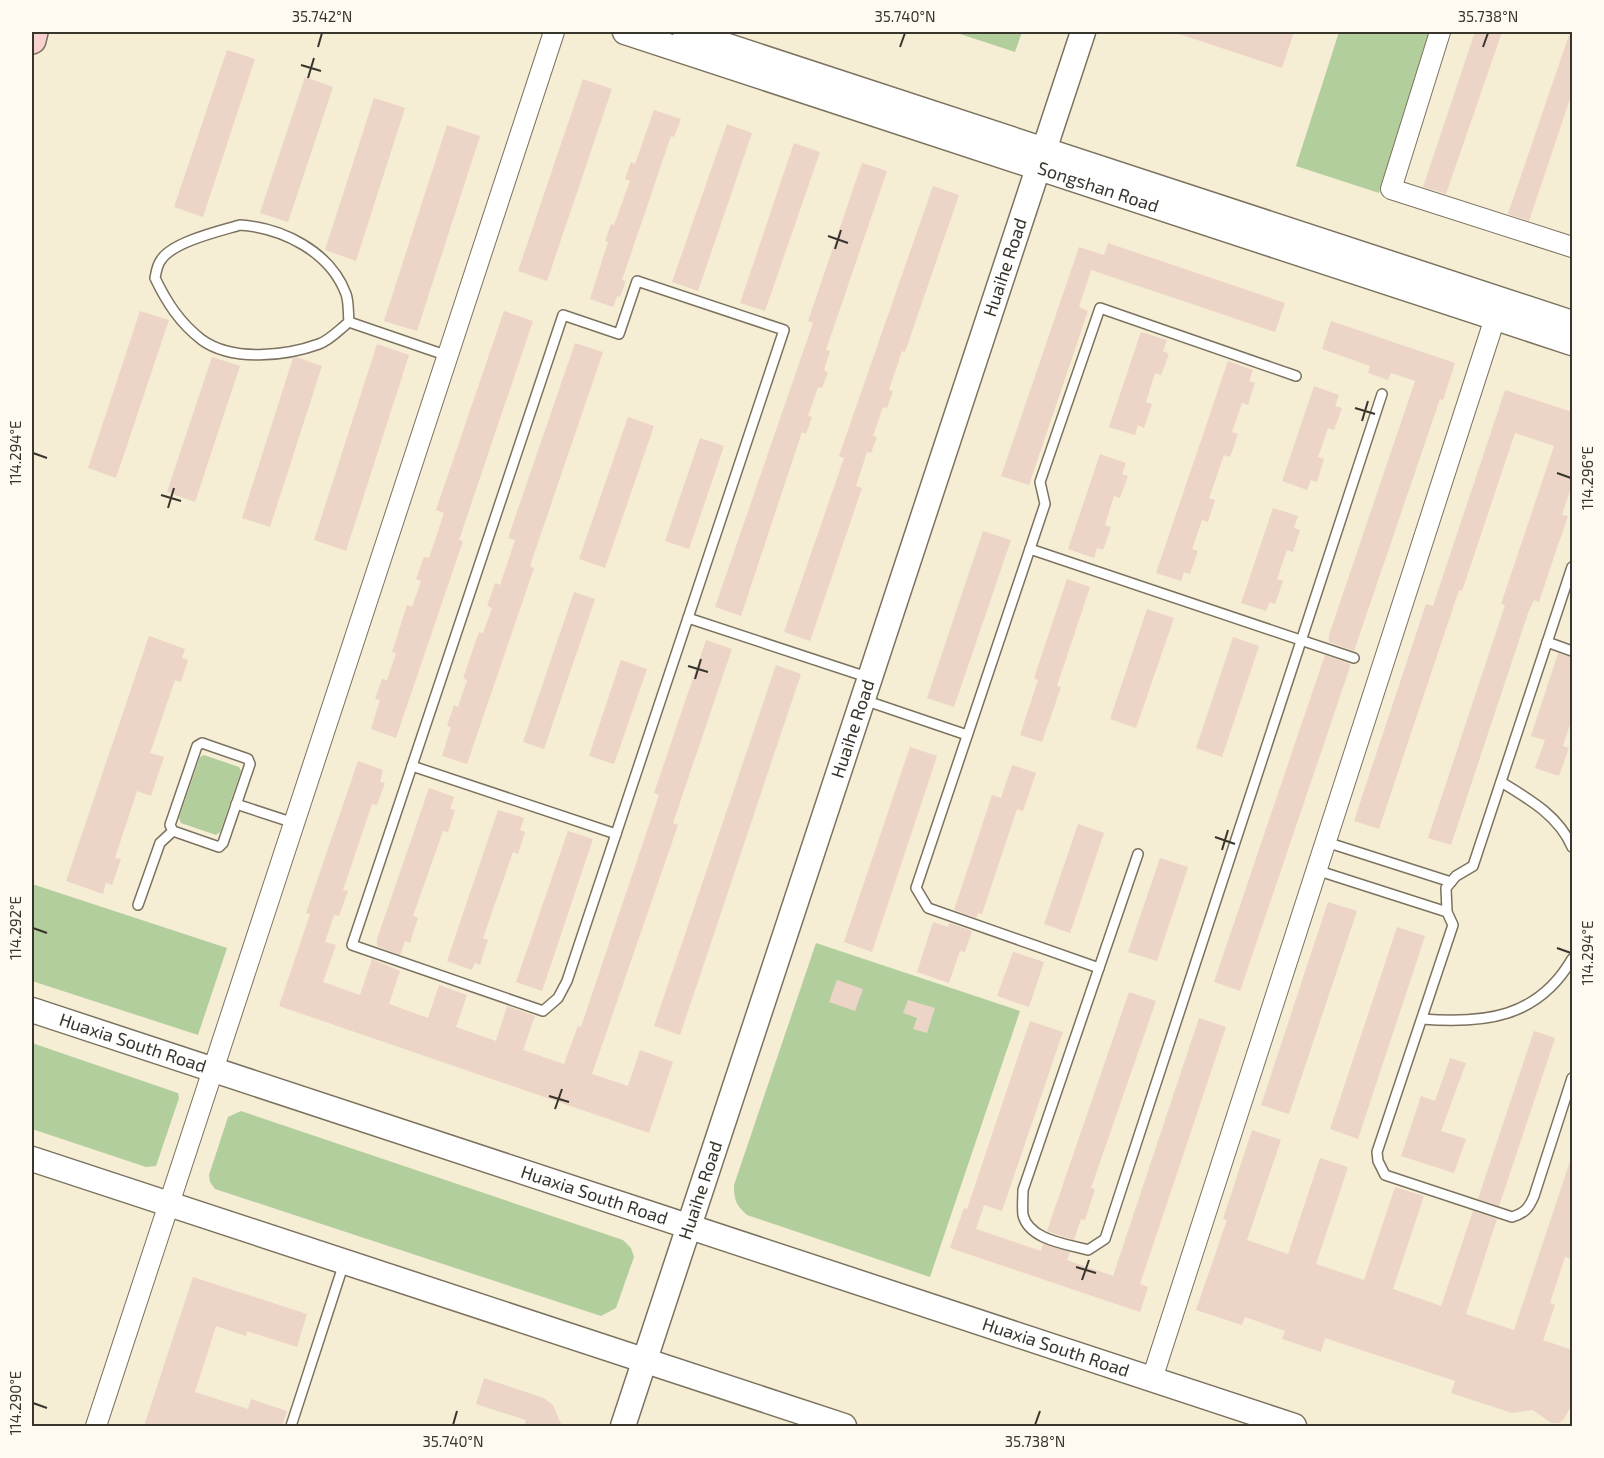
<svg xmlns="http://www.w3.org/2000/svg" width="1604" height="1458" viewBox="0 0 1604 1458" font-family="'Exo 2',sans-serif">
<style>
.green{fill:#b3ce9d}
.building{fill:#ecd4c7}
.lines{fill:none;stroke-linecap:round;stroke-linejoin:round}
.service-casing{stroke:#7c735f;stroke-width:12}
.minor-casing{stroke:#7c735f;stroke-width:22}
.tertiary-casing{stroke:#7c735f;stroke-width:27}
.secondary-casing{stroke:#7c735f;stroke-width:30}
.service{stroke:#fff;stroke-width:9}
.minor{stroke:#fff;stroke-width:20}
.tertiary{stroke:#fff;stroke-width:24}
.secondary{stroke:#fad1d1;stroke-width:27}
.ticks{fill:none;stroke:#38352c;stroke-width:2}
.labels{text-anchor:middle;stroke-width:6;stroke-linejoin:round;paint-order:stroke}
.street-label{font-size:18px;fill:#38352c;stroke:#fefaf1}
.neatline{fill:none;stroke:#38352c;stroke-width:2}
.ticks-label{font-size:15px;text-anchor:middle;fill:#38352c}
</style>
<rect width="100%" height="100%" fill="#f6edd5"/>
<!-- green -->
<g class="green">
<path d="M954,32H1022L1015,52Z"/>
<path d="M1339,32H1431L1379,193L1296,166Z"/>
<path d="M204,755L239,767L241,771L220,832L216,835L181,823L179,818L200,757Z"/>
<path d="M32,884L227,948L198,1035L32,981Z"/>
<path d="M816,943L1020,1011L930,1277L747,1215C736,1205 734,1200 734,1185Z"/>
<path d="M32,1043L178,1093L179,1098L156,1166L146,1167L32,1129Z"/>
<path d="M241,1111L623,1240L631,1248L634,1257L616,1308L601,1316L215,1189L210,1182L209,1175L228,1117Z"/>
</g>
<!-- building -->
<g class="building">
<path d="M1180,32H1294L1282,68L1179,34Z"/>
<path d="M1475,32H1502L1446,194L1423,187Z"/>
<path d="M1570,32H1572V93L1529,221L1508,214Z"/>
<path d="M227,50L255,59L203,217L174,207Z"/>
<path d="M305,77L333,87L288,222L260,213Z"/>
<path d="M583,79L612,89L547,281L518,271Z"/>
<path d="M374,98L405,108L356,261L325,250Z"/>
<path d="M654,110L681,119L674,137L671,136L622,280L626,281L620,297L617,296L613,307L590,299L608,242L605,241L611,224L614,225L630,181L625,179L631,162L635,164Z"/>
<path d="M727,124L752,133L698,291L672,282Z"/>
<path d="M447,125L480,136L417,331L384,321Z"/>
<path d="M794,143L820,152L765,311L740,303Z"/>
<path d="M862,163L887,171L826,350L830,351L824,370L828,372L822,388L818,387L808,416L812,417L806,434L802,432L741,616L715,607L813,323L808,321Z"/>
<path d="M933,186L959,195L905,352L902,351L889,390L893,391L887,408L883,407L873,436L877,437L871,453L867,452L856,486L862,488L810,641L784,632L844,458L839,456Z"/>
<path d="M1108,243L1285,303L1275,332L1091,270L1079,307L1088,311L1029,485L1001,476L1079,247L1104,255Z"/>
<path d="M140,311L169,320L116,478L88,468Z"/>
<path d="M504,311L533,321L459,540L463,541L396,738L371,729L380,700L375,699L382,679L387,680L396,653L392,652L407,605L412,607L421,581L416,579L424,557L429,558L444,513L436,510Z"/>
<path d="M1331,321L1455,363L1443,400L1440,399L1354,651L1329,642V635L1415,381L1391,373L1388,380L1368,373L1370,366L1322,349Z"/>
<path d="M1141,332L1167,340L1163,351L1169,354L1161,375L1155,373L1146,402L1152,404L1144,428L1138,425L1135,435L1109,427Z"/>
<path d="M575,343L603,352L530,566L534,568L467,764L442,756L451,727L447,726L454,705L458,707L467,680L463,678L479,632L483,633L492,608L487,606L495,583L500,585L515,540L508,538Z"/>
<path d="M377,344L409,355L346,551L314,540Z"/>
<path d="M212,357L240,366L195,502L167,492Z"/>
<path d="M296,357L322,366L270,527L242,518L293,358Z"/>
<path d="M1228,361L1253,370L1249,381L1255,383L1248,405L1242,403L1232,432L1238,434L1230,457L1224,455L1213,487L1209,498L1215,500L1208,522L1202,520L1192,549L1198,551L1190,574L1184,572L1181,581L1156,573Z"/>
<path d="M1314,386L1339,395L1335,406L1342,408L1334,430L1328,428L1318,457L1324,459L1317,482L1311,480L1307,490L1282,481Z"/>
<path d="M1505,390L1572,412V485L1562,515L1568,516L1557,548L1539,602L1534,600L1528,613L1451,845L1428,838L1505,605L1501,604L1554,446L1515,433L1462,591L1459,590L1379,829L1354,821L1426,604L1433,606Z"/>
<path d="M628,417L654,426L605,568L579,559Z"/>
<path d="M700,438L724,446L689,549L665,541Z"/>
<path d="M1100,454L1126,463L1122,474L1128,476L1120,498L1114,496L1105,525L1111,527L1103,550L1097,548L1094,558L1068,549Z"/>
<path d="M1273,508L1298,516L1294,528L1300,530L1293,552L1287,550L1277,579L1283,581L1275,604L1270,602L1266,611L1241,603Z"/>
<path d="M983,531L1011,540L954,707L927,698Z"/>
<path d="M1067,579L1090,587L1057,686L1061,687L1042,742L1020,735L1038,680L1034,678Z"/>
<path d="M574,592L595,599L544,749L523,742Z"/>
<path d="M1147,609L1174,618L1136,728L1110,719Z"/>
<path d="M149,636L185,649L182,658L188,660L181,682L175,680L150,753L164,757L151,796L137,791L115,858L121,859L112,885L106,883L103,894L66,881Z"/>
<path d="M1233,637L1259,646L1222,757L1196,748Z"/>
<path d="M706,640L732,649L673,823L678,825L592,1074L628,1086L640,1050L673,1062L649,1133L279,1006L310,914L306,913L358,761L383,770L380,782L385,783L377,805L372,804L343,890L348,891L339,916L334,915L325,942L336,945L323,982L360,995L372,959L400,971L389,1004L428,1018L439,985L467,995L456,1027L496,1041L507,1006L535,1016L523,1050L564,1064L578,1026L581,1027L659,795L654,793Z"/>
<path d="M1558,653L1572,658V718L1563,746L1569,748L1559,776L1535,768L1545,740L1531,736Z"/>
<path d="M1325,655L1350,664V667L1240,991L1214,982Z"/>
<path d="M621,660L647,669L614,764L589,756Z"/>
<path d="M776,665L801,674L680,1035L654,1026Z"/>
<path d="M910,747L937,756L872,952L844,942Z"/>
<path d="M1012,765L1036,773L1023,811L1017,809L982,914L978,913L976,918L954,910L992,795L1001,798Z"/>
<path d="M429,788L454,797L450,809L455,810L448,832L443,831L413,916L418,918L410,943L405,941L400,955L377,946V939Z"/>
<path d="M498,810L524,818L520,830L525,832L518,854L513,852L483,938L488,940L480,965L475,963L472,970L447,961Z"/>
<path d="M1078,824L1104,833L1070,933L1044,924Z"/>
<path d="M568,831L593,839L542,991L516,982Z"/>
<path d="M1160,858L1188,867L1157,961L1128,952Z"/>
<path d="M1328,902L1357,911L1289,1114L1261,1105Z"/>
<path d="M933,922L948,927L949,923L972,931L965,952L960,951L949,983L917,972Z"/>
<path d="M1397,927L1425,936L1358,1139L1330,1129Z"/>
<path d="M1013,952L1044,962L1029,1007L997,996Z"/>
<path d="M837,980L863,989L855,1011L829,1002Z"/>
<path d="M1129,992L1156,1001L1091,1188L1095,1189L1085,1220L1081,1219L1074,1240L1047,1231Z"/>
<path d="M908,1000L935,1008L927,1033L913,1029L917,1018L903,1013Z"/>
<path d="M1199,1018L1226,1027L1140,1284L1148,1287L1140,1312L950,1248L964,1208L967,1209L1030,1021L1063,1032L1002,1211L984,1205L976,1229L1041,1251L1043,1244L1070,1252L1067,1260L1113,1276Z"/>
<path d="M1534,1031L1555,1038L1499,1206L1478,1199Z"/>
<path d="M1450,1058L1466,1063L1441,1131L1466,1139L1454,1173L1401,1156L1421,1096L1435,1101Z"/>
<path d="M1252,1130L1281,1140L1247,1240L1288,1254L1320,1158L1348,1167L1316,1264L1364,1280L1395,1187L1424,1196L1393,1289L1441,1306L1473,1211L1497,1219L1466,1314L1514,1330L1570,1161L1572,1162V1259L1565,1257L1550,1303L1555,1305L1543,1340L1572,1350V1404L1564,1419L1559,1423H1551L1533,1410L1512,1413L1451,1393L1455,1381L1325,1338L1321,1352L1282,1339L1285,1331L1245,1317L1242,1325L1196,1310L1227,1220L1223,1219Z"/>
<path d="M193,1277L307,1314L297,1347L247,1331L246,1336L216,1326L195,1392L248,1409L251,1399L287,1411L282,1426H144Z"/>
<path d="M484,1378L544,1398L553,1405L562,1426H524L526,1420L476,1404Z"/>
</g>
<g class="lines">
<defs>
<g id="service">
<path d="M240,225C282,228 330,251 346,294C349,302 348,313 349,322C340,329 330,340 319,344C286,356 233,362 202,340C180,323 167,303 155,278C156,273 157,265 161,260C172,242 220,231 240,225Z"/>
<path d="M637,281L784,330L567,981L558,998L543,1011L352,945L563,315L619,334Z"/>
<path d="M349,322L448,356"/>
<path d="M1030,549L1354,658"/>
<path d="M1572,567L1473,866L1456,876L1446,888L1447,912L1453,925L1377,1152L1378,1161L1385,1175L1512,1217C1525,1213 1529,1208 1534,1196L1572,1078"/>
<path d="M688,618L870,678"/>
<path d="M1547,642L1572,651"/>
<path d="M864,700L967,735"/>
<path d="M202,743L248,759L250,764L223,843L219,847L173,831L170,825L197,746Z"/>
<path d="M412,766L616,834"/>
<path d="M1501,782C1529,799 1559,816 1572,847"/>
<path d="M236,804L294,823"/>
<path d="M1326,842L1451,882"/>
<path d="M1138,854L1023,1190C1023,1198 1022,1207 1023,1215C1029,1240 1067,1244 1088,1250L1105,1239L1382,394"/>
<path d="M1316,870L1447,912"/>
<path d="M138,905L160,843L173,831"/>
<path d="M1099,968L928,908L916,888L1045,504L1040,482L1100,308L1296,376"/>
<path d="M1422,1019C1484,1024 1538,1018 1572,959"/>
<path d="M291,1426L344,1263"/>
</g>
<g id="minor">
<path d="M1440,32L1391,189L1572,247"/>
<path d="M1152,1379L1495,318"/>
<path d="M96,1426L554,32"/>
</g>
<g id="tertiary">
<path id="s1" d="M625,32L1572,343"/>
<path d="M685,32L1572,323"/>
<path id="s2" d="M32,1010L1294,1426"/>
<path d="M32,1159L844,1426"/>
<path id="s3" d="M623,1426L1083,32"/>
</g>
<path id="secondary" d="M32,40L34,32"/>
</defs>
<!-- service casing -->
<use href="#service" class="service-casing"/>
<!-- minor casing -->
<use href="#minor" class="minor-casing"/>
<!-- tertiary casing -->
<use href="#tertiary" class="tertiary-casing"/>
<!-- secondary casing -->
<use href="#secondary" class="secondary-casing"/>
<!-- service -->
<use href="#service" class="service"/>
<!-- minor -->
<use href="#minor" class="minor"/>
<!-- tertiary -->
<use href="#tertiary" class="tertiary"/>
<!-- secondary -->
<use href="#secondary" class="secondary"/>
</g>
<!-- ticks -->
<path class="ticks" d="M318,47L322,33M900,47L905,33M1483,47L1488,33M301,65L321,71M308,78L314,58M828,236L848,243M835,249L841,230M1355,408L1375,414M1362,421L1368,401M33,453L47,458M1557,473L1571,478M161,495L181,501M168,508L174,488M688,666L708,672M695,679L701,659M1215,837L1235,844M1222,850L1228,830M33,928L47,933M1557,948L1571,953M549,1096L569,1102M555,1109L562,1089M1076,1267L1096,1273M1082,1280L1089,1260M33,1403L47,1408M453,1425L457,1411M1035,1425L1040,1411"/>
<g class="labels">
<!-- street labels -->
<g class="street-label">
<text dy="6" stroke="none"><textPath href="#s1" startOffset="498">Songshan Road</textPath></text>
<text dy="6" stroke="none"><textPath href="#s3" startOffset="1220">Huaihe Road</textPath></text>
<text dy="6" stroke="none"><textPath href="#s3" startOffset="734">Huaihe Road</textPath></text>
<text dy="6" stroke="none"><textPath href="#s2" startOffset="106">Huaxia South Road</textPath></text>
<text dy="6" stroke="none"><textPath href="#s3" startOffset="248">Huaihe Road</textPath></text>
<text dy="6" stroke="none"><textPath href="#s2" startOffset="592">Huaxia South Road</textPath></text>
<text dy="6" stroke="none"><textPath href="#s2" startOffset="1078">Huaxia South Road</textPath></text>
</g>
</g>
<!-- border -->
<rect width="1604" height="1458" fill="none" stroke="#fefaf1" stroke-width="66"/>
<rect x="33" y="33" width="1538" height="1392" class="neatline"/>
<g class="ticks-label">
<text x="322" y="22">35.742°N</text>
<text x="905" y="22">35.740°N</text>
<text x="1488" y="22">35.738°N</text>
<text transform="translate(16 453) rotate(-90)" y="5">114.294°E</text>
<text transform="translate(1588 478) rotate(-90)" y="5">114.296°E</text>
<text transform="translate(16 928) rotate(-90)" y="5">114.292°E</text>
<text transform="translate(1588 953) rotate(-90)" y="5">114.294°E</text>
<text transform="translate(16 1403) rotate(-90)" y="5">114.290°E</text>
<text x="453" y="1447">35.740°N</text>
<text x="1035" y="1447">35.738°N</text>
</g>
</svg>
